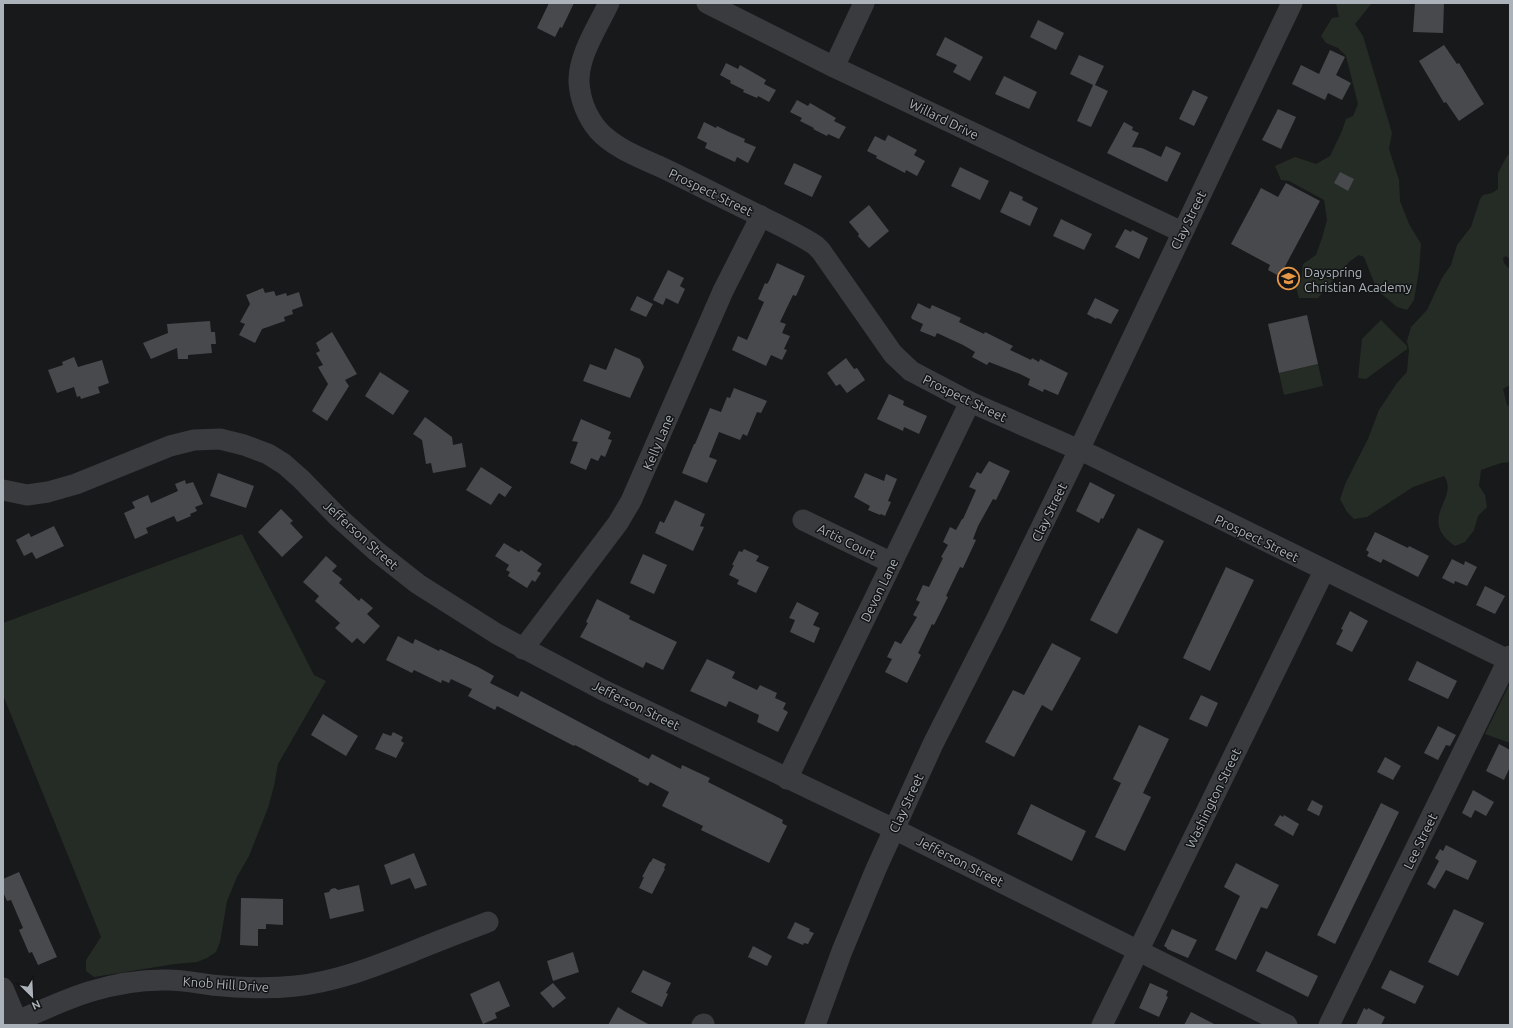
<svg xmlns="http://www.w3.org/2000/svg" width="1513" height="1028" viewBox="0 0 1513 1028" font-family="Ubuntu,sans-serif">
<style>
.green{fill:#252c25}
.building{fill:#47494d}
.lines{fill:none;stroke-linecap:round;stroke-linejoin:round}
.minor{stroke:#3a3b3f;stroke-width:21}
.labels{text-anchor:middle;stroke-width:3;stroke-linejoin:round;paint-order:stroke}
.street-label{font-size:13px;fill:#acb2b9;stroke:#131415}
.poi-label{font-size:13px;fill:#acb2b9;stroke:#131415;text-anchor:start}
</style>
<rect width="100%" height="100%" fill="#18191a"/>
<!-- green -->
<g class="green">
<path d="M1336,3H1372L1355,24L1363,36L1392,133L1389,149L1399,180L1400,201L1409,224L1421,244L1419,270L1414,300L1407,310L1397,307L1377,290L1364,257L1359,255L1349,262L1318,298H1299L1296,287L1301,282L1303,264L1316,255L1322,238L1327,220L1324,200L1289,181L1281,180L1275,166L1295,157L1316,164L1330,156L1342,131L1346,119L1353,116L1358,104L1346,56L1338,48L1326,43L1321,36L1332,18L1339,17Z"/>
<path d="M1510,153V259L1506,256L1503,258L1504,263L1510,270L1509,301L1510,303V385L1503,389L1507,405L1510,407V462L1501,463L1481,470L1479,486L1485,495L1487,507L1478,516L1474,530L1465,542L1455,546C1416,519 1460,498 1444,476L1413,487L1367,517L1354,519L1347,512L1340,499L1346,482L1368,439L1379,410L1397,383L1407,372L1409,350L1407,341L1411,327L1427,310L1442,278L1451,265L1457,245L1471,227L1480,199L1483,195L1492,193L1498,189V173L1507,156Z"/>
<path d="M1381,320L1407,346V349L1366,379L1358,378L1362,339Z"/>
<path d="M1318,364L1323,386L1284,395L1279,373Z"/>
<path d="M242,534L314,675L326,681L278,764L274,786L268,808L249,856L237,877L227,901L220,942L216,952L207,958L197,962L175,964L94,977L86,971V960L101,937L3,695V623Z"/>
<path d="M1510,683V743L1485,734Z"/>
</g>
<!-- building -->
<g class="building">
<path d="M549,3H574L562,28L560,27L555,37L537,28Z"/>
<path d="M1415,3H1444L1443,33L1413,32Z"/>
<path d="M1038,20L1064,33L1056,50L1030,37Z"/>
<path d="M945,37L983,57L970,81L953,72L957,65L936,55Z"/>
<path d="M1444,45L1457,64L1459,63L1484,104L1459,121L1446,102L1444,103L1419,61Z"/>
<path d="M1330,50L1345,57L1336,75L1351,83L1342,100L1328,93L1325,100L1292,84L1301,65L1319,74Z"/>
<path d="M1079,55L1104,66L1095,85L1108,91L1091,127L1077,121L1093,85L1070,74Z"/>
<path d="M726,63L738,69L740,65L766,80L764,84L776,90L769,102L758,96L757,98L743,92L744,90L730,83L731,81L720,75Z"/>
<path d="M1004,76L1037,92L1029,109L995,94Z"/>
<path d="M1193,90L1208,97L1194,126L1179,119Z"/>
<path d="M797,100L808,106L810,103L836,118L834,121L846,127L839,139L828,134L827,136L813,129L814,128L800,121L802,118L790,112Z"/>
<path d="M1278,109L1296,117L1281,149L1262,140Z"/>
<path d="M704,122L716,128L717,126L729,132L745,139L744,142L756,147L748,163L737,157L735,162L705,148L707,143L697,138Z"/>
<path d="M1124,122L1133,127L1132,130L1139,133L1132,147L1142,148L1161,157L1166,146L1181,153L1167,182L1107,153Z"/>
<path d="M888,135L917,150L914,155L925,161L917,176L906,170L905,173L876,158L877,156L867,151L875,136L885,141Z"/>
<path d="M794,163L822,176L812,197L784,184Z"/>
<path d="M960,167L989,181L980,200L951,186Z"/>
<path d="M1340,172L1354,179L1348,191L1334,183Z"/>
<path d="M1286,183L1320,201L1282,272L1280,270L1277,275L1268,270L1270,265L1231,244L1261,188L1278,197Z"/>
<path d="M1010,191L1023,197L1022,200L1038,208L1030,226L1000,212Z"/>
<path d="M869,205L889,231L869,248L858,236L859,234L849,222Z"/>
<path d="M1061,219L1092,234L1084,250L1053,236Z"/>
<path d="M1125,229L1131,232L1132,230L1148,238L1139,259L1115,247Z"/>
<path d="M777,263L805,276L796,296L793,295L780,322L786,324L782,333L790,336L784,349L787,350L782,360L771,355L766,366L732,350L738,336L747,340L764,302L758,299L765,283L767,284L769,281Z"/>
<path d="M668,270L684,278L680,286L685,289L678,304L666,298L663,305L653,300Z"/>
<path d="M263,288L265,293L274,291L276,296L286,293L287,296L299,292L303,306L292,310L293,314L284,317L285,321L262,329L255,343L239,335L245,324L240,322L250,304L246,295Z"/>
<path d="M637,296L653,304L646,317L630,310Z"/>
<path d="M1095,298L1119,310L1111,324L1097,318L1096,319L1087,314Z"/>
<path d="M918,303L930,309L932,305L961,318L959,322L984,334L985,332L1013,346L1010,350L1031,360L1032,358L1039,362L1040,359L1068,373L1058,395L1044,389L1043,392L1028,385L1030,379L1020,374L989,362L987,365L972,357L975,352L963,345L937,333L935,337L920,331L923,324L912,319L911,317Z"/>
<path d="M1307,315L1318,364L1279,373L1268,324Z"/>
<path d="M210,321L211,332H215L216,344H211L212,353L188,355V359H178L177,348L151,359L143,343L168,333L167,324Z"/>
<path d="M332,332L357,374L345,380L349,386L327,421L312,411L328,384L318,367L323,365L316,353L320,351L316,343Z"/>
<path d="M615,348L640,359L644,367L630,398L583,381L590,364L606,370Z"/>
<path d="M74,357L78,367L102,360L109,383L98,387L100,393L81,399L80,396L77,397L74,387L57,393L48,370L63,365L62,362Z"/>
<path d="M846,358L854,369L857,368L865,380L847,393L840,384L836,386L827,373Z"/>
<path d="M380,372L409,391L393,415L365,396Z"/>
<path d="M734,388L767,401L761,413L757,412L747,436L743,434L740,440L719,432L709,457L717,460L707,483L682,473L694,444H695L710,408L721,412L727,397L730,398Z"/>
<path d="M889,394L904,401L903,405L927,416L919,434L904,427L903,431L877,419Z"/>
<path d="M425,417L452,437L453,445L462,443L466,467L433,473L431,463L426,464L422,440L413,434Z"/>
<path d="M581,419L611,432L608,439L612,440L605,457L601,455L598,461L591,458L586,470L570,463L578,442L572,441Z"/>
<path d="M989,461L1010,471L996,500L993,499L978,526L973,539L976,540L963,568L960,567L946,596L948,597L934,625L932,624L918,653L921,655L907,683L885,672L892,659L887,657L895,641L901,644L917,617L913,615L920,602L916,600L923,585L929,587L943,558L941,557L948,545L943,542L950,527L956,530L962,519H963L976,490L969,487L977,472L981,474Z"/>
<path d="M481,467L512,487L505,497L499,493L491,505L466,490Z"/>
<path d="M218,473L254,486L246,508L210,496Z"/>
<path d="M865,473L884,481L886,474L897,479L888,501L891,502L885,516L881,514L880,515L868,510L870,506L854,497Z"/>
<path d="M185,480L186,484L193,482L203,504L195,507L197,511L190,514L191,516L177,522L174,516L146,528L148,533L135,539L124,513L135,508L132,502L148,495L151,503L178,491L175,484Z"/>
<path d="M1090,482L1115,495L1103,519L1101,518L1099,523L1076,511Z"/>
<path d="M675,500L705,514L700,526L704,527L693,551L655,533L660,521L664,523Z"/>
<path d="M281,509L293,521L290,523L303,537L282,557L258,532Z"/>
<path d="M54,526L64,546L36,559L32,552L24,556L16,540L29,533L31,537Z"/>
<path d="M1138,528L1164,541L1117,634L1090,620Z"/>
<path d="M1375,532L1408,548L1409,546L1429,556L1418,577L1383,559L1381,563L1367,556L1369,552L1366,550Z"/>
<path d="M504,543L519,552L521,550L542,564L537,571L541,573L535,582L532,580L527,588L508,576L510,572L506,570L509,565L495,556Z"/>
<path d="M744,549L759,556L756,561L769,567L756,593L737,584L739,580L729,575L734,565H732L739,551L742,552Z"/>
<path d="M643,554L667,565L654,594L630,583Z"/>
<path d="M326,556L337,566L332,571L342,579L339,583L359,601L361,598L373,608L367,614L380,626L364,644L357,638L352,643L335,628L340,623L315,601L319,596L303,582Z"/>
<path d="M1452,559L1464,565L1465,561L1477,567L1467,586L1455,581L1454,584L1442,578Z"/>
<path d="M1226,567L1254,580L1210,671L1183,658Z"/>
<path d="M1485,586L1505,596L1495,614L1476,605Z"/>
<path d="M597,599L630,616L629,619L677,642L663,670L646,662L643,668L580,637L588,623L586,622Z"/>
<path d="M797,602L819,613L813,625L820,628L814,643L790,632L795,620L789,618Z"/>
<path d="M1350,611L1368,621L1352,652L1336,644L1343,630L1341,629Z"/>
<path d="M398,636L413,644L415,639L439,651L440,649L478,667L494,676L490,683L518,697L521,691L649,759L652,754L681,769L682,765L710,778L708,782L783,820L782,823L787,826L769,863L701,830L703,826L662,806L669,792L650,782L648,786L638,781L639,779L575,745L574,746L497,706L495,710L468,696L472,689L451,679L449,683L442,680L441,683L414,670L412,673L386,660Z"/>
<path d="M1052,643L1081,658L1052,711L1042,705L1014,757L985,742L1013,690L1024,695Z"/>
<path d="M707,659L735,672L732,678L757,690L760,685L777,693L775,698L786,703L783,709L788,712L778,732L757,722L759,715L729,701L726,707L690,691Z"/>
<path d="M1417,661L1457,681L1448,699L1408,680Z"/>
<path d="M1201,695L1218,703L1207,727L1189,719Z"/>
<path d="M323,714L358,736L346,756L311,735Z"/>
<path d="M1139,725L1169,739L1143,793L1151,797L1125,851L1095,837L1121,783L1113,779Z"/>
<path d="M1438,726L1456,735L1450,746L1446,745L1438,760L1424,753Z"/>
<path d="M393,732L403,737L401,741L404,743L396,758L375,749L383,733L391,736Z"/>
<path d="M1499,744L1510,750V767L1504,780L1486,771Z"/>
<path d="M1385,757L1401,766L1393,780L1377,772Z"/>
<path d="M1473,790L1494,802L1486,816L1475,810L1471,818L1462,813Z"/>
<path d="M1312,800L1323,806L1319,816L1307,810Z"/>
<path d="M1381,803L1399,812L1335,944L1317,935Z"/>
<path d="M1031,804L1086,831L1072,861L1017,834Z"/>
<path d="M1280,815L1283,817L1284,815L1299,824L1293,836L1274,825Z"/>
<path d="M1446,845L1477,861L1468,880L1446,870L1435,889L1427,884L1439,861L1435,858L1440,849L1443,851Z"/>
<path d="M414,853L427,885L415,889L410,878L391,885L384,865Z"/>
<path d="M653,858L666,864L664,868L665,869L652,894L639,888L644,877H642L650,862H651Z"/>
<path d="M1236,863L1279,885L1267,909L1261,907L1236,960L1215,950L1240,896L1224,887Z"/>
<path d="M19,872L57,957L38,965L32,952L29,953L19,930L23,928L11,900L7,901L3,892V879Z"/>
<path d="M359,885L364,911L330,919L324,893L329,892L331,889L335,888L338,890Z"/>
<path d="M241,898L283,899V925L266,924V929H258V946L240,945Z"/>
<path d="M1454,909L1484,923L1458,976L1428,962Z"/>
<path d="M795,922L810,929L809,931L814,933L808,944L804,943L803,945L787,938Z"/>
<path d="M1172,929L1197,940L1188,958L1167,949V948L1164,946Z"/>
<path d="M753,946L772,956L767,966L748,957Z"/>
<path d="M1266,951L1318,976L1308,997L1256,971Z"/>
<path d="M573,952L579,972L553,981L547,961Z"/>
<path d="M643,970L671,983L666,993L668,994L662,1007L631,992Z"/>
<path d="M1390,970L1424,986L1415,1004L1381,988Z"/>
<path d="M499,981L510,1006L495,1013L497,1018L483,1024L470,994Z"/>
<path d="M553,983L566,998L553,1008L540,993Z"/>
<path d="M1150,983L1168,991L1166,996L1168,997L1159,1017L1139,1008Z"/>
<path d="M618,1007L624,1011L650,1025H608Z"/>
<path d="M1364,1008L1367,1010L1368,1008L1385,1017L1381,1025H1356Z"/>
<path d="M1191,1012L1216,1025H1184Z"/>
</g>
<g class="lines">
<!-- minor -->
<g class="minor">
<path d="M609,3C598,26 578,56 579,82C580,99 587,117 598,130C614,148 641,158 663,168C692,182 721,197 750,211C772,222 795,232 815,245L821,251L893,354L911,371L970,402L1093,456L1508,660"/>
<path d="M707,3L834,67L1182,232"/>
<path d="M834,67L864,3"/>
<path d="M3,490L27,495L48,492L76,484L170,446L194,440L220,439L244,445L268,454L284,464L301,479L338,517L376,551L418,584L497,634L603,690L894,829L1287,1025"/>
<path d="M803,520L892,563"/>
<path d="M523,649L618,523L631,501L723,291L761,216"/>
<path d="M787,779L970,402"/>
<path d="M3,988L17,1021"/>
<path d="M9,1025C62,1001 107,979 167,980C182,980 197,983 212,985C240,988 268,989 296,986C336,982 373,967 409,953C435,942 462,932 488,922"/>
<path d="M702,1025L704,1024"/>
<path d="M815,1025L842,951L876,869L933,744L995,622L1079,450L1292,3"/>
<path d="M1102,1025L1324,571"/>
<path d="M1329,1025L1510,656"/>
</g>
</g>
<!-- icons -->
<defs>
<symbol id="school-ring" viewBox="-11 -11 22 22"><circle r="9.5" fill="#131415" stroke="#e59646" stroke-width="1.5"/><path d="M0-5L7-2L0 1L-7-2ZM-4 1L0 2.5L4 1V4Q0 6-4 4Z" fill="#e59646"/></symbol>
</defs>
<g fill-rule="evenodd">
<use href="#school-ring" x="1276" y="266" width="25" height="25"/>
</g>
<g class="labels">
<!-- street labels -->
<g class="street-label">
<text transform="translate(944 119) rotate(26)" y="5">Willard Drive</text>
<text transform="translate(711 192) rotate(26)" y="5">Prospect Street</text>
<text transform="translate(1188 220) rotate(-64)" y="5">Clay Street</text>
<text transform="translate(965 398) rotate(26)" y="5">Prospect Street</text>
<text transform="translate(658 442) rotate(-67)" y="5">Kelly Lane</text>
<text transform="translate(1049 512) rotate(-64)" y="5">Clay Street</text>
<text transform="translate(361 535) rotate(42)" y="5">Jefferson Street</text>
<text transform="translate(1257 538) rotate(26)" y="5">Prospect Street</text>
<text transform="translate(847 541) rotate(26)" y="5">Artis Court</text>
<text transform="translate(879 590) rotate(-64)" y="5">Devon Lane</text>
<text transform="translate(636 705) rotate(26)" y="5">Jefferson Street</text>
<text transform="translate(1213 798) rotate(-64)" y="5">Washington Street</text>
<text transform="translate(906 803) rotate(-65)" y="5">Clay Street</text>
<text transform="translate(1420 841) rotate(-64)" y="5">Lee Street</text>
<text transform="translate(960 861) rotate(27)" y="5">Jefferson Street</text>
<text transform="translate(226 984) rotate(4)" y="5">Knob Hill Drive</text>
</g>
<!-- poi labels -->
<g class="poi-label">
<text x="1304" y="277">Dayspring<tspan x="1304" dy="15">Christian Academy</tspan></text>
</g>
</g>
<!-- border -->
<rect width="1513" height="1028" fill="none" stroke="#acb2b9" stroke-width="8"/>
<!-- north arrow -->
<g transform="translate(32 996) rotate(156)" stroke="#131415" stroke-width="3" paint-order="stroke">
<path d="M0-3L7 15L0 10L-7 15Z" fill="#acb2b9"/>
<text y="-6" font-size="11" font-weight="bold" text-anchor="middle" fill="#acb2b9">N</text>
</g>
</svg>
